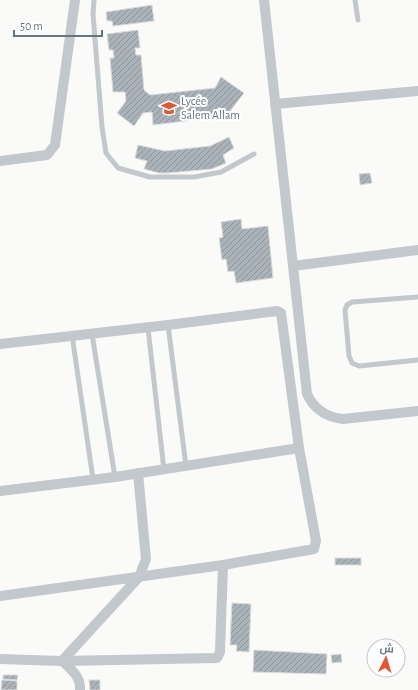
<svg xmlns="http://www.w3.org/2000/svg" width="418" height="690" viewBox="0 0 418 690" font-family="'Alegreya Sans',Cairo,sans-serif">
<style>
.building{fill:url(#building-hatch);stroke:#dcdcda}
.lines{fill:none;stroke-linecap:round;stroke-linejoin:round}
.service{stroke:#c3c8cc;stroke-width:5}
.minor{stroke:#c3c8cc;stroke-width:10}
.labels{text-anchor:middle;stroke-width:4;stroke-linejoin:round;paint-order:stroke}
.poi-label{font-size:12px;fill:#657683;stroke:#fff;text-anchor:start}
</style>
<defs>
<pattern id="building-hatch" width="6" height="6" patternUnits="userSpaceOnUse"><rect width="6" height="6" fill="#aab3b9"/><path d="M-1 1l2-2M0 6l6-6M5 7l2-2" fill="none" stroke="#8e969c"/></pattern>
</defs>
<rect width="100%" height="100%" fill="#fafaf8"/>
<!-- building -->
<g class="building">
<path d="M152,5L154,21L113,26L112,21H107L106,12Z"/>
<path d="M138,30L140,48H135L136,55H141L144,90L150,95L215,88L221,77L244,93L227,115L220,108H217L218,117L153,125L152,112L143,113L134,126L117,113L126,101L125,92H113L110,58H114L113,50H109L107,34Z"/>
<path d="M229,137L234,148L223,155L226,163L212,169L167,173H159L144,169L147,161L135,158L138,145L165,151L210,146Z"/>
<path d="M370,173L372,183L360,185L359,174Z"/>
<path d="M241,219L242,229L268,226L273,278L236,283L234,271L228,272L226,259L222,260L219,238L223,237L221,222Z"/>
<rect x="335" y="558" width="26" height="7"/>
<path d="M232,603L251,604L249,652L236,651L237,645H230Z"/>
<path d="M254,650L327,654L326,674L253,672Z"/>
<path d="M341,654L342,662L332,663L331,655Z"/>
<path d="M3,675H18L17,680L3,679Z"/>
<path d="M2,680L17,681V690H1Z"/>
<path d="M89,680H100V690H90Z"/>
</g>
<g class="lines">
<!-- service -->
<g class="service">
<path d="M94,0L93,14L102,127L106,153L118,168L150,177H194L221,172L254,154"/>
<path d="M355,0L358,20"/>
<path d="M418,297L352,302L347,305L345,310L349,356L352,363L359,366L418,360"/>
<path d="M168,325L186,466"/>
<path d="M148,328L164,470"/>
<path d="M92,334L115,477"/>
<path d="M72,335L93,479"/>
</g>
<!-- minor -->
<g class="minor">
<path d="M264,0L307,394C314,409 326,417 343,419L418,411"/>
<path d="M275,104L418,91"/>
<path d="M0,161L47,155L55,145L75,0"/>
<path d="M293,266L418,250"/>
<path d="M0,344L168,325L277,311L281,313L299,448"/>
<path d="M0,491L115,477L299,448L316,541L314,549L223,565L0,596"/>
<path d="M0,659L62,661C71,669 81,677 80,690"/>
<path d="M62,661L217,658L220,652L223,565"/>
<path d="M62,661L139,577L146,559L138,473"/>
</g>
</g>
<!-- icons -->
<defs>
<symbol id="school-bare" viewBox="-9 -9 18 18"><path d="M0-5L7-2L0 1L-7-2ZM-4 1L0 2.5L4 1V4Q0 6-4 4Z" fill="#e4572e" stroke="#fff" stroke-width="2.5" paint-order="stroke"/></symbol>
</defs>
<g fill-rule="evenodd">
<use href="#school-bare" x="158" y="97" width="22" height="22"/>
</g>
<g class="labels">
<!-- poi labels -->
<g class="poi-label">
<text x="181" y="105">Lycée<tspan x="181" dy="14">Salem Allam</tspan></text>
</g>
</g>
<!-- north arrow -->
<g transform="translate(386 658) rotate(5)"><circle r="19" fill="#ffffff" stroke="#c1c8cd"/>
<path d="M0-3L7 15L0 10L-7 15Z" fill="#e4572e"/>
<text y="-6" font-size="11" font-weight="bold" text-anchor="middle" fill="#657683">ش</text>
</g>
<!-- scale -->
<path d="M14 30v6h88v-6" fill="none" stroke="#657683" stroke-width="2"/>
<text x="20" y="30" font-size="12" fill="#657683" stroke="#ffffff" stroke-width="3" paint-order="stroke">50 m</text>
</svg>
